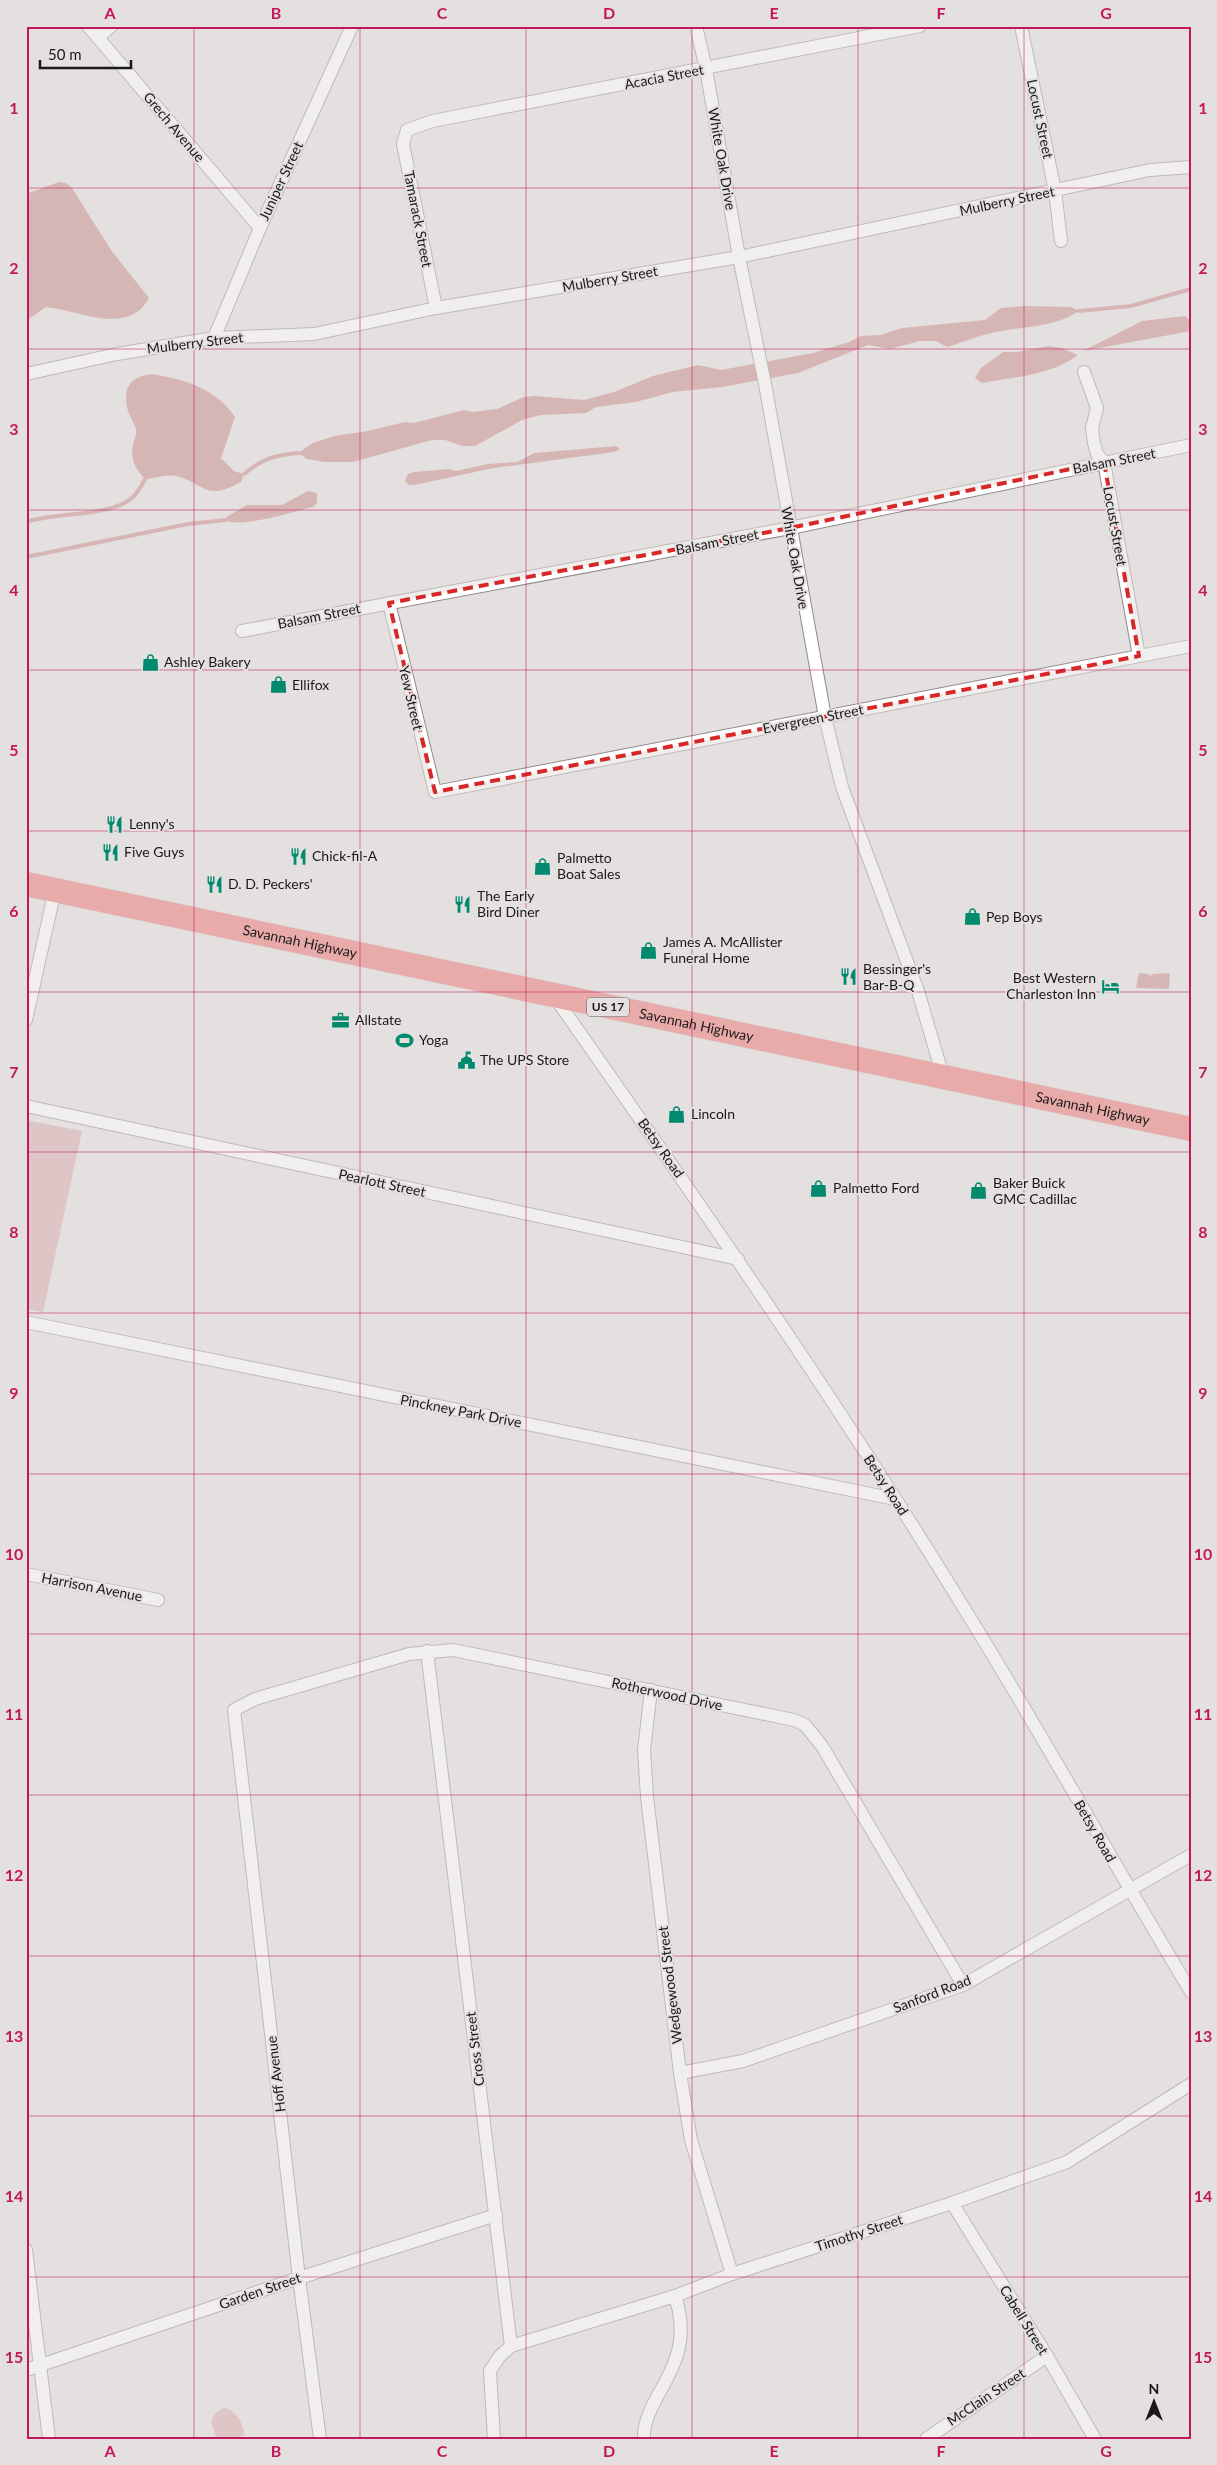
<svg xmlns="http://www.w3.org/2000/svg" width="1217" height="2465" viewBox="0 0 1217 2465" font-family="Lato,sans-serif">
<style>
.green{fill:#d3a7a4}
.water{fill:#c3837f}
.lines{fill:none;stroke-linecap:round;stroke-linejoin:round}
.stream{stroke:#c3837f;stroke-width:4}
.street-casing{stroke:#8f8b8b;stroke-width:14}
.highway-casing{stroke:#bfbfbe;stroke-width:25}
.street{stroke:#fff;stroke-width:12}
.highway{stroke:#ec6a69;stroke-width:24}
.marked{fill:none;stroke:#d62828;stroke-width:4;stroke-dasharray:10 6;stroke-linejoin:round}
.grid{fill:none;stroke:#c2185b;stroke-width:1;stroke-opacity:0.55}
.labels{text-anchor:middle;stroke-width:4;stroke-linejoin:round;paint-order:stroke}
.shield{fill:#e5e0e0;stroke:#575554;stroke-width:1}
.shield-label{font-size:12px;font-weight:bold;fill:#1a1918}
.street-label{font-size:14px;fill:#1a1918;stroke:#e5e0e0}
.poi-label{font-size:14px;fill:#1a1918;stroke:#e5e0e0;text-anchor:start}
.neatline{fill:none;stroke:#c2185b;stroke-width:2}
.grid-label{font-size:16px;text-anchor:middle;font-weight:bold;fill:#c2185b}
</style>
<rect width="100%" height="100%" fill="#e5e0e0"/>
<!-- green -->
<g class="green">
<path d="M26,1120L82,1131L43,1312L26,1309Z"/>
<path d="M223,2408C234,2408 245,2425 244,2435L235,2439H217L211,2422L215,2414Z"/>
</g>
<!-- water -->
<g class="water">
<path d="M59,182L66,183L72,188L111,250L149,298C128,337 78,310 46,307L26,321V194Z"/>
<path d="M1025,306L1071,307L1079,311C1053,329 1017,326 988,334C974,337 961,343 947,347L936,341H920L890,349L868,345L798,373L722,387L673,392L636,402L596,407L586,413L541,415L522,420L475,446H462L445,440H432L353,462H324L307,459L298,453L313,443L334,436L368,431L405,422L414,423L464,410L473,412L497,409L524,397L535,396L584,400L614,392L653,376L698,365L721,370L813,353L849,342L861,336L880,335L902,328L985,320L1001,308Z"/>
<path d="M1185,316L1191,322V331L1083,351L1142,321Z"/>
<path d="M1049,346L1061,348L1078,355C1052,375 1014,377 982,383L975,378L981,368L1003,352H1017Z"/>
<path d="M153,374C185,380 216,388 235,417L221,458L234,471L244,474L241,482C205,502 206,484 176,476C166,474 155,479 145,479C135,469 130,458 133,444C134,439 137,434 136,429C134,423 130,417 128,411C122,388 130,376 153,374Z"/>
<path d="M616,446L620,449L614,452L494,468L414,485H409L405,481L408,474L414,472L449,469L456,471L488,464L517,462L534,453Z"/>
<path d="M308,491L317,493V503L313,507C296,511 239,529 226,520L228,516L247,505H282Z"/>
<path d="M1139,973L1148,974L1150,976L1153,974L1170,973L1169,989L1136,988Z"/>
</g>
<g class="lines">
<!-- stream -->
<g class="stream">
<path d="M1079,311L1131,306L1191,289"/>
<path d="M244,474C261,459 276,455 298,453"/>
<path d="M26,522C56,512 110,517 132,498C138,493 142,485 145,479"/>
<path d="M26,557L188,524L226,520"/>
</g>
<defs>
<g id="street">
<path d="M88,26L260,228"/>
<path d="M696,26L706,69L739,257L765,384L825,717L842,787L918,991L943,1076"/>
<path d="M1021,26L1055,191L1061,241"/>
<path d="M98,38L111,26"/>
<path d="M436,308L403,144L407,130L433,121L920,26"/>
<path d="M214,338L260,228L352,26"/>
<path d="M1084,372L1097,408L1092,428L1094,443L1097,454L1104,462L1139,656"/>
<path d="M26,374L117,354L214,338L314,334L436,308L739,257L1150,170L1191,167"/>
<path d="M389,603L435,792L1191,646"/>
<path d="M242,631L790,528L1191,445"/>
<path d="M554,996C697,1200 840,1405 970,1618C1046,1741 1116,1868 1191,1992"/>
<path d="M26,1020L55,890"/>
<path d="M26,1106L738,1259"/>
<path d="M26,1322L895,1499"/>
<path d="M26,1574L158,1600"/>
<path d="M427,1651L511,2346L499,2357L490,2371L494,2439"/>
<path d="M651,1690L644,1750L647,1797L680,2073L691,2140L732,2274"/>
<path d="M680,2073L743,2061L963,1985L1191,1855"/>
<path d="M952,2203L1047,2356L1095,2439"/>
<path d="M26,2250L49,2439"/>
<path d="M511,2346L675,2296L732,2274L952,2203L1067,2162L1191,2084"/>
<path d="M26,2370L299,2278L496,2215"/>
<path d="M320,2439L299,2278L234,1710L255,1699L409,1654L453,1650L794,1720L805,1725L822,1746L963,1985"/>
<path d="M644,2439C643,2423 651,2409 658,2395C678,2361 688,2336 675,2296"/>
<path d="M926,2439L1047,2356"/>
</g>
<g id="highway">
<path id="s1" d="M26,884L1191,1129"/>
</g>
</defs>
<!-- street casing -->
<use href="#street" class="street-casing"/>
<!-- highway casing -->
<use href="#highway" class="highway-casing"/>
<!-- street -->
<use href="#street" class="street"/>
<!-- highway -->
<use href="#highway" class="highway"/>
</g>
<!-- marked area -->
<path d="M0 0H1217V2465H0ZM1104,462L1139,656L435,792L389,603L790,528Z" fill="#e5e0e0" fill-opacity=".55" fill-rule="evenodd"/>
<path class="marked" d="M1104,462L1139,656L435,792L389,603L790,528Z"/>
<!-- grid -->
<path class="grid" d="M194,26V2439M360,26V2439M526,26V2439M692,26V2439M858,26V2439M1024,26V2439M26,188H1191M26,349H1191M26,510H1191M26,670H1191M26,831H1191M26,992H1191M26,1152H1191M26,1313H1191M26,1474H1191M26,1634H1191M26,1795H1191M26,1956H1191M26,2116H1191M26,2277H1191"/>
<!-- icons -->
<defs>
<symbol id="shop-bare" viewBox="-9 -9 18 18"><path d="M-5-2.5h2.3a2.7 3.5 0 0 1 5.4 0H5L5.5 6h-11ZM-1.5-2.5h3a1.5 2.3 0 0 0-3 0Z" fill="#028a6f" stroke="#e5e0e0" stroke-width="2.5" paint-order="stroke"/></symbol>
<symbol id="restaurant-bare" viewBox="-9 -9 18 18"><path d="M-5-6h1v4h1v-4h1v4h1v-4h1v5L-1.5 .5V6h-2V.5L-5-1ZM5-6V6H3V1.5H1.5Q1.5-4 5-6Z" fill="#028a6f" stroke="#e5e0e0" stroke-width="2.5" paint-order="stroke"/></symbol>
<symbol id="hotel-bare" viewBox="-9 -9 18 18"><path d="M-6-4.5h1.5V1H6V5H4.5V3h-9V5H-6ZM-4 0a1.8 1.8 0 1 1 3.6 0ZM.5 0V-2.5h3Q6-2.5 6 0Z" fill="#028a6f" stroke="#e5e0e0" stroke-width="2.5" paint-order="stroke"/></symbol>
<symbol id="office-bare" viewBox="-9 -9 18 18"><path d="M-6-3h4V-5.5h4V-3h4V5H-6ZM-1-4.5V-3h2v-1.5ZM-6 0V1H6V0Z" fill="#028a6f" stroke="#e5e0e0" stroke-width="2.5" paint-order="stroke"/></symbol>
<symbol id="stadium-bare" viewBox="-9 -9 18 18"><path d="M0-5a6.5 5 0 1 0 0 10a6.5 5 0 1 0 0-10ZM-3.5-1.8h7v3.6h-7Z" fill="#028a6f" stroke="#e5e0e0" stroke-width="2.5" paint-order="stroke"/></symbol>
<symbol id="civic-bare" viewBox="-9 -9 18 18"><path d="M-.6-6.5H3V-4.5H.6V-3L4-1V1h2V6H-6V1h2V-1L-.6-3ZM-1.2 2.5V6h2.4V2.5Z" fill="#028a6f" stroke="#e5e0e0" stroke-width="2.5" paint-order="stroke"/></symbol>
</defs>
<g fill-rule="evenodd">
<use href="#shop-bare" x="138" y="650" width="25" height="25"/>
<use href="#shop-bare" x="266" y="672" width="25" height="25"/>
<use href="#restaurant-bare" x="102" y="812" width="25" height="25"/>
<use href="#restaurant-bare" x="98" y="840" width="25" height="25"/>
<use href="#restaurant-bare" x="286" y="844" width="25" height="25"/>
<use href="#shop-bare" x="530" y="854" width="25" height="25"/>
<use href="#restaurant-bare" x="202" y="872" width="25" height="25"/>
<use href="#restaurant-bare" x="450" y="892" width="25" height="25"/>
<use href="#shop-bare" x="960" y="904" width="25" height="25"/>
<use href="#shop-bare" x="636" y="938" width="25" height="25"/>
<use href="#restaurant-bare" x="836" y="964" width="25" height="25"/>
<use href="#hotel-bare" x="1098" y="974" width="25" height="25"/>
<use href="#office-bare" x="328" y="1008" width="25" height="25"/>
<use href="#stadium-bare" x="392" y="1028" width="25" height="25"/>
<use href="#civic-bare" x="454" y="1048" width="25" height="25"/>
<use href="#shop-bare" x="664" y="1102" width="25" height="25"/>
<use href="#shop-bare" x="806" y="1176" width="25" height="25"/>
<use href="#shop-bare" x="966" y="1178" width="25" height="25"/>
</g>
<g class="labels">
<!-- shield labels -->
<rect class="shield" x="587" y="997.5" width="42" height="19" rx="4"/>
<g class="shield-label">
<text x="608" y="1011">US 17</text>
</g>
<!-- street labels -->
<g class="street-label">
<text transform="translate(664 77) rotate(-11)" y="5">Acacia Street</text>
<text transform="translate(1040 119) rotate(78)" y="5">Locust Street</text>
<text transform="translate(174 127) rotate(50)" y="5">Grech Avenue</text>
<text transform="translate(722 159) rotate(80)" y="5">White Oak Drive</text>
<text transform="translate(281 181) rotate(-65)" y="5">Juniper Street</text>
<text transform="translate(1007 201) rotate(-12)" y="5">Mulberry Street</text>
<text transform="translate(418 219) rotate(79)" y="5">Tamarack Street</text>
<text transform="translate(610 279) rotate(-10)" y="5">Mulberry Street</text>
<text transform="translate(195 343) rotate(-7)" y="5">Mulberry Street</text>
<text transform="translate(1114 461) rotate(-11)" y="5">Balsam Street</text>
<text transform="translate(1115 526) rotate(80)" y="5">Locust Street</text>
<text transform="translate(717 542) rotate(-11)" y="5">Balsam Street</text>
<text transform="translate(795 558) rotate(80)" y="5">White Oak Drive</text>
<text transform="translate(319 616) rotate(-11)" y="5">Balsam Street</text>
<text transform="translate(411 698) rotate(77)" y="5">Yew Street</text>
<text transform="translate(813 719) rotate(-11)" y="5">Evergreen Street</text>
<text dy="5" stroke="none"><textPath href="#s1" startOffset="280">Savannah Highway</textPath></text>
<text dy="5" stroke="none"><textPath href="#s1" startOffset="685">Savannah Highway</textPath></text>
<text dy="5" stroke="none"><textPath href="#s1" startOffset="1090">Savannah Highway</textPath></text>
<text transform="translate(661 1148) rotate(55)" y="5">Betsy Road</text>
<text transform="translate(382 1183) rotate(12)" y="5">Pearlott Street</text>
<text transform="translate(461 1411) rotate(11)" y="5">Pinckney Park Drive</text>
<text transform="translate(886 1485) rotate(57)" y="5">Betsy Road</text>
<text transform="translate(92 1587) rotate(11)" y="5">Harrison Avenue</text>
<text transform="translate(667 1694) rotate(12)" y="5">Rotherwood Drive</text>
<text transform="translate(1095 1831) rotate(60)" y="5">Betsy Road</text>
<text transform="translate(670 1985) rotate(-97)" y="5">Wedgewood Street</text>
<text transform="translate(932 1994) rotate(-21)" y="5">Sanford Road</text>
<text transform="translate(475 2049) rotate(-97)" y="5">Cross Street</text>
<text transform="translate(276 2074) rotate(-97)" y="5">Hoff Avenue</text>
<text transform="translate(859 2233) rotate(-18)" y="5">Timothy Street</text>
<text transform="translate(260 2291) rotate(-19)" y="5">Garden Street</text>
<text transform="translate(1024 2320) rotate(58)" y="5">Cabell Street</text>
<text transform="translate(986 2397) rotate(-34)" y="5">McClain Street</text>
</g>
<!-- poi labels -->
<g class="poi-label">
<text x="164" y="667">Ashley Bakery</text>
<text x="292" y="690">Ellifox</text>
<text x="129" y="829">Lenny's</text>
<text x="124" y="857">Five Guys</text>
<text x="312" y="861">Chick-fil-A</text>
<text x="557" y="863">Palmetto<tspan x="557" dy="16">Boat Sales</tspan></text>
<text x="228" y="889">D. D. Peckers'</text>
<text x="477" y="901">The Early<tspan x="477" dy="16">Bird Diner</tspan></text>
<text x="986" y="922">Pep Boys</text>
<text x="663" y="947">James A. McAllister<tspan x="663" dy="16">Funeral Home</tspan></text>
<text x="863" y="974">Bessinger's<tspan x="863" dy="16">Bar-B-Q</tspan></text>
<text x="1096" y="983" text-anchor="end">Best Western<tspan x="1096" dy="16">Charleston Inn</tspan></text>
<text x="355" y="1025">Allstate</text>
<text x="419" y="1045">Yoga</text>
<text x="480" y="1065">The UPS Store</text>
<text x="691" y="1119">Lincoln</text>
<text x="993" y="1188">Baker Buick<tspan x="993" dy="16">GMC Cadillac</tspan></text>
<text x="833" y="1193">Palmetto Ford</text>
</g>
</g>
<!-- border -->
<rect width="1217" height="2465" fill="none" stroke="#e5e0e0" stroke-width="55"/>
<!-- north arrow -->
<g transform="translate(1154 2402)" stroke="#e5e0e0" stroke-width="4" paint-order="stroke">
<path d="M0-4L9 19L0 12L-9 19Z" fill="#1a1918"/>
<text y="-8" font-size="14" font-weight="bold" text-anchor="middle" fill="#1a1918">N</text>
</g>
<!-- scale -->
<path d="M40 60v8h91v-8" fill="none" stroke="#1a1918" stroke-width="2.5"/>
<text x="48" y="60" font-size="15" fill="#1a1918" stroke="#e5e0e0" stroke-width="4" paint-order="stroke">50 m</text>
<rect x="28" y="28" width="1162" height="2410" class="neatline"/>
<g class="grid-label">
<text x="110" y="19">A</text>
<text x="276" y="19">B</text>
<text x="442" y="19">C</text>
<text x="609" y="19">D</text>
<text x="774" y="19">E</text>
<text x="941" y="19">F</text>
<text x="1106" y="19">G</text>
<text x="14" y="114">1</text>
<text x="1203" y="114">1</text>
<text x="14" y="274">2</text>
<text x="1203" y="274">2</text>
<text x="14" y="435">3</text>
<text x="1203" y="435">3</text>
<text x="14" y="596">4</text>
<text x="1203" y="596">4</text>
<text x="14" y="756">5</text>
<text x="1203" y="756">5</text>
<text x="14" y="917">6</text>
<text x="1203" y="917">6</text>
<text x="14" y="1078">7</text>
<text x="1203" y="1078">7</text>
<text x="14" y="1238">8</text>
<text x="1203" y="1238">8</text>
<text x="14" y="1399">9</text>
<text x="1203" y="1399">9</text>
<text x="14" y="1560">10</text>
<text x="1203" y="1560">10</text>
<text x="14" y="1720">11</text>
<text x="1203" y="1720">11</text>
<text x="14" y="1881">12</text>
<text x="1203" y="1881">12</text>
<text x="14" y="2042">13</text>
<text x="1203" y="2042">13</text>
<text x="14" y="2202">14</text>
<text x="1203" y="2202">14</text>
<text x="14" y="2363">15</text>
<text x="1203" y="2363">15</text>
<text x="110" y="2457">A</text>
<text x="276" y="2457">B</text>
<text x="442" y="2457">C</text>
<text x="609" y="2457">D</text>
<text x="774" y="2457">E</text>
<text x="941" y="2457">F</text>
<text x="1106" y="2457">G</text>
</g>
</svg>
